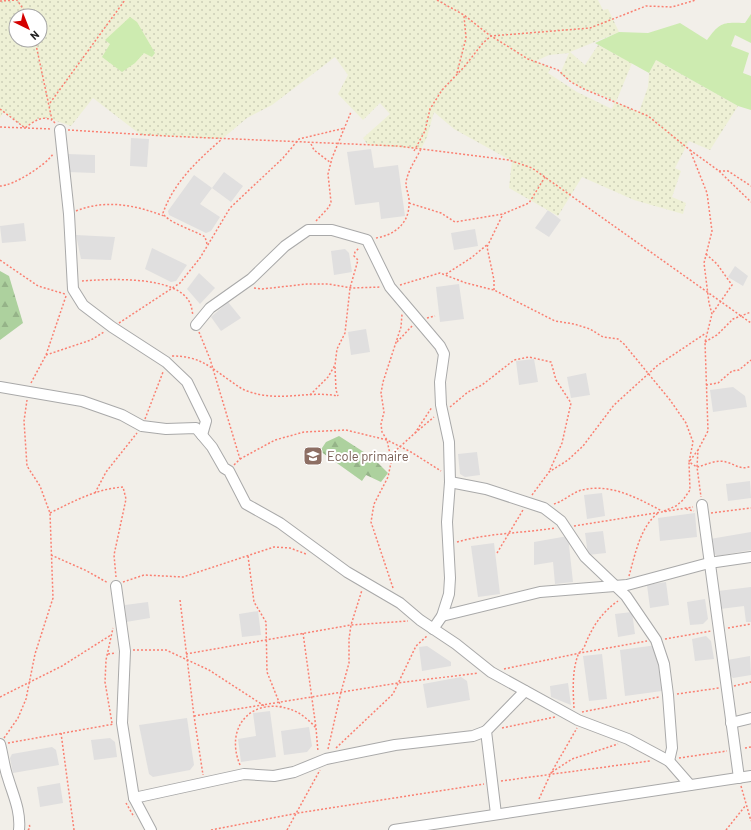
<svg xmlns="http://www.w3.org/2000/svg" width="751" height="830" viewBox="0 0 751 830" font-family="Barlow,sans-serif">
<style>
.residential{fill:#e0dfdf}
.farmland{fill:url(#farmland-dots);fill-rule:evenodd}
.grass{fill:#cdebb0}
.forest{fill:url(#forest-firs)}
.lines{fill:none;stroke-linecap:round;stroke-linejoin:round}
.minor-casing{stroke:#a9a9a9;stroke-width:12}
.path{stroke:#fa8072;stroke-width:1.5;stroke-dasharray:2 2;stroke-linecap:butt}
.minor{stroke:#fff;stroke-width:10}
.labels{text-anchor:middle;stroke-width:4;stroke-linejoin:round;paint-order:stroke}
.education-label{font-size:13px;fill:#785e54;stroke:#fff;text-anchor:start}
</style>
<defs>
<pattern id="farmland-dots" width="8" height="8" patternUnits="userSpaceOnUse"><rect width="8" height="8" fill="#eef0d5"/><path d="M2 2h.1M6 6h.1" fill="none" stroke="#ccceb7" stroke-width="1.8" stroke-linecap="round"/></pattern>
<pattern id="forest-firs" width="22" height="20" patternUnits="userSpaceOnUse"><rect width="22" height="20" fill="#add19e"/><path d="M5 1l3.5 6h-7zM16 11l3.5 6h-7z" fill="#95b388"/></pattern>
</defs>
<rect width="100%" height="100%" fill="#f2efe9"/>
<!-- residential -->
<g class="residential">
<path d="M131,138L149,139L147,167L130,166Z"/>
<path d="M371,149L374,168L398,165L405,216L381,219L379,202L355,205L347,152Z"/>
<path d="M67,154L95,155V173L67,172Z"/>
<path d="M224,172L243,186L231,202L212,188L200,204L220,217L211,231L206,233L169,215L168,211L194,175L212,188Z"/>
<path d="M548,210L561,220L549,237L535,228Z"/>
<path d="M24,223L26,241L2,243L0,226Z"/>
<path d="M475,229L478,246L454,250L451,233Z"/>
<path d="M76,235L115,237L111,260L81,259Z"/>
<path d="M152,248L187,265L176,281L171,282L145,269Z"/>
<path d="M345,249L349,253L352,272L334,275L331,251Z"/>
<path d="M735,266L748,276L743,286L728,277Z"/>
<path d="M199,273L215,288L200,304L187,289Z"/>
<path d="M459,284L464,319L440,322L436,287Z"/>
<path d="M228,302L241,318L221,331L211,317Z"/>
<path d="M366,329L370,352L351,355L348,332Z"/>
<path d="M534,359L538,382L519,385L516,361Z"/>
<path d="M586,373L590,395L571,398L567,377Z"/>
<path d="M733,387L745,396L747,407L713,412L710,390Z"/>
<path d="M477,452L480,475L465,477L460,474L458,454Z"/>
<path d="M750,481L751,498L728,501L726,484Z"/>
<path d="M602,493L605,516L587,519L584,495Z"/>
<path d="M695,513L697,537L660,541L658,518Z"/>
<path d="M603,531L606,553L588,555L585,533Z"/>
<path d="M751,532V550L717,556L713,553L710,539Z"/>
<path d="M568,536L573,582L555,584L553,562L534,565V542Z"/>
<path d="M494,543L500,594L478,597L471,546Z"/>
<path d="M666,582L669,605L650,608L647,585Z"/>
<path d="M751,587V622H746L744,606L720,609L718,591Z"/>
<path d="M705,599L708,619L703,624L690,625L687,602Z"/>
<path d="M148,602L150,618L126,622L125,605Z"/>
<path d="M258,611L261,635L242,637L239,614Z"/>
<path d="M632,612L635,634L618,637L615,614Z"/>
<path d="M706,636L711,641L714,659L695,661L692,639Z"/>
<path d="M657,645L662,691L625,696L620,650Z"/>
<path d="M427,646L451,662V666L422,671L419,647Z"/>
<path d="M602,654L607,699L589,701L583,656Z"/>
<path d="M750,656L751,675L733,678L730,675L727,660Z"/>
<path d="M461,677L467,681L470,700L427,708L423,684Z"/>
<path d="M568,683L571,705L551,697L550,686Z"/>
<path d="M270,711L276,757L241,762L238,739L256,736L253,713Z"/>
<path d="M187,718L194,765L190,770L153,777L149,774L139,725Z"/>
<path d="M309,727L312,746L307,752L284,755L281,731Z"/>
<path d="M110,738L115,742L117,757L94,760L91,740Z"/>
<path d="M52,747L56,750L59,765L13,773L10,758L12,754Z"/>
<path d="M60,783L63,803L40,807L37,787Z"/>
</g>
<!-- farmland -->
<path class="farmland" d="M0,0H598L603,10L608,9L619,32L570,52L585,65L598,45L632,63L616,102L639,112L648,87L649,73L656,60L738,106L710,150L689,141L675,168L681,171L672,197L686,203L683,214L634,200L582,177L558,216L509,188L512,161L454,129L434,112L427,137L421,149L368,145L363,138L390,114L380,103L363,120L338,94L348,75L335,57L272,105L247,118L222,139L141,135L93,98L71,126L48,118L37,119L25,128L3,112L0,118ZM16,16H40V40H16ZM569,53L560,74L577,86L615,101L612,109L577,92L548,73L551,68L536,61L549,55Z"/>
<!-- grass -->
<g class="grass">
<path d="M751,14V43L735,35L731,46L749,53L743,73L751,76V110L738,106L656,60L649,73L595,43L619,32L648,33L680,23L707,40C720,22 723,22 745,23Z"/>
<path d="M130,17L137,22L155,53L152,57L144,53L135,63L122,72L102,57L110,44L105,40Z"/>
</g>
<!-- forest -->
<g class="forest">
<path d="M0,271L9,276L23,323L0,340Z"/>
<path d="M339,436L373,458L388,473L381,482L366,475L362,481L320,451L326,442Z"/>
</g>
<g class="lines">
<defs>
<g id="minor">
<path d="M60,130L69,214L73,289L83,305L112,327L166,362L187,382L206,421L202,435"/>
<path d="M196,325L210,308L251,279L285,246L308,230H332L367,240L390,287L440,346L444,354L440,382L441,405L449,442L450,482L447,522L450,578L449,594L442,616L433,629"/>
<path d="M0,387L82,401L122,415L142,426L166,429L196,428L212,447L224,468L229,471L246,504L280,523L347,572L400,603L420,620L456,644L491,672L578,720L628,739L669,761L690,785"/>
<path d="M450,482L486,489L544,508L561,521L585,557L626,596L656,640L664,664L668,695L672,748L669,761"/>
<path d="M702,505L739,778"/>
<path d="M116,586L125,651L122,723L134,798L151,830"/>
<path d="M442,616L540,592L627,585L709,563L751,557"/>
<path d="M731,723L751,718"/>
<path d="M0,744C3,755 4,767 8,778C13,795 21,811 19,830"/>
<path d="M134,798L244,774L274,776L294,772L326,759L395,745L473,736L486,731"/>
<path d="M496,814L486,731L525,691"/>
<path d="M394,830L751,776"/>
</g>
</defs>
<!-- minor casing -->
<use href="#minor" class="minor-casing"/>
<!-- path -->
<g class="path">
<path d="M437,0L464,15L488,34L528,59L558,70L571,82L584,89L648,116L690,150L707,193L712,231L704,263L709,303L712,314L705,342L708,431L698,450L697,467L701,497"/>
<path d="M0,1L17,0L28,16"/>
<path d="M35,40L52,120L55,123"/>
<path d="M457,73L466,38L464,16"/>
<path d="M50,103L125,0"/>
<path d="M0,109L25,128C33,122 41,115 52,120"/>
<path d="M0,127L52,129"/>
<path d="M68,130L166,136L397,146L509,160L532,168L751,323"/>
<path d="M311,144L314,150L331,163"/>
<path d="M690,150L719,171L751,202"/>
<path d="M414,151L425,131L430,109L442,90L464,67L483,43L491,36L590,28L646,6L672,7L696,0"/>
<path d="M719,171H728L751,186"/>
<path d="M0,186C13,186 46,165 53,154"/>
<path d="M409,203L441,213L455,222L503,214L529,203L545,177"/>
<path d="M76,211C106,199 135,205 164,216"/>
<path d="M316,221L329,207L331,202L328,174L332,158L351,112"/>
<path d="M376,238C394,235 409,224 409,204C410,197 406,190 406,183C407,172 416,159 421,149"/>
<path d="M207,244L205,237C196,231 166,222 163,213C174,182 198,160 222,139"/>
<path d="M706,254L717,264L732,285L712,314"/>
<path d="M0,260L38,286L65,294"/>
<path d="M446,274L471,258L488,244"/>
<path d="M82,281C108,279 177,275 190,303C192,307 192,312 193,315"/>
<path d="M400,285L440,273L466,283L494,290L555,321L574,324L590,329L603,337L618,339L624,344L670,400L686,423L693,442L689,462L697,467C706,465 717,459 726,462C735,464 741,471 751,466"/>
<path d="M254,288L262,289L307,284H328L352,288L381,287"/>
<path d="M494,290V280L487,247L503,214"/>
<path d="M427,318L435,316"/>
<path d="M119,323L180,283L200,258L230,208L283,158L299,139L345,128"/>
<path d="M199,332L210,359L240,459L234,465"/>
<path d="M397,342L412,326"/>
<path d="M705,342L717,335L733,319L751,312"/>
<path d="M46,355L91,340L104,332"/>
<path d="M172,356C198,356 208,365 229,380C235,384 241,389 247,391C280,403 307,390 338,396"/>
<path d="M335,367L336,390L338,396"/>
<path d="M31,383L46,355L66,296"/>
<path d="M706,385L718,383L732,371L739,370L751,360"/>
<path d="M310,395L328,377L335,365L337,349L345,333L350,288L358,260L354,256L355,252L359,248"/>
<path d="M450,407L468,392L482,385L514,360L529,357L551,362L556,380L571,403L562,443L549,472"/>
<path d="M145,419L163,372"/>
<path d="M415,433L434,417"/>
<path d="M240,459L275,440L304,432L346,430L387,440L411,452L441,471"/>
<path d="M391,459L387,440L382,432L381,424L384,412L381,393L383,382L401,327L402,314"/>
<path d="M95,493L106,472L137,433"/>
<path d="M532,495L549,472L568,460L583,446L614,405L658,365L706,333"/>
<path d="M554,504C564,501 573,492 582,490C611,483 637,498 662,511"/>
<path d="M686,509L694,511"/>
<path d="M664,511L676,506L683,500L690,490L689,462L698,450"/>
<path d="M50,513C74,501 96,489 123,487L126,499L114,555L116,577"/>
<path d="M711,513L751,508"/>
<path d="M574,526L693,507"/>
<path d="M457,542C489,533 523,533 556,528"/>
<path d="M497,553L523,510"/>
<path d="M51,555L87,571L108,583"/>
<path d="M248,556L254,602L266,622L267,672L281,707"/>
<path d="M629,576C635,555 640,527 658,513"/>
<path d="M123,582L144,575L183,577L274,547L290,548L306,554"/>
<path d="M393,588L371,522L374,504L388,477L393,453L415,433L432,407"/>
<path d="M180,600L194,716L203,775"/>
<path d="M728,628L751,624"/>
<path d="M303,633L316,728L318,752"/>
<path d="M665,639L711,631"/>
<path d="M133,650H166L209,670L266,707"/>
<path d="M108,654L116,653"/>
<path d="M186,654L351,625L408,621"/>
<path d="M504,669L580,653L647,641"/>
<path d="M734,686L751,682"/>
<path d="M677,694L719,688"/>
<path d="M0,697L62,666L111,635"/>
<path d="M574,708C573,691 572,671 578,655C580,651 584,649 585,645C592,627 602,612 618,601"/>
<path d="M582,712L659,697"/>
<path d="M194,716L398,683L478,673"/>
<path d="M112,723L105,682L106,660L113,628"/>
<path d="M502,728L555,717"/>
<path d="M61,733L74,830"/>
<path d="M4,738L18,718L26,699L35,654L53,598L50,513L40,486L27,466L24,421L27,400"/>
<path d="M8,743L114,724"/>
<path d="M336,748L393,694L416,646L428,635"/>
<path d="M745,748L751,747"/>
<path d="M328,749L341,692L349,663V639L351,625L362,590"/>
<path d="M679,758L727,751"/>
<path d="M240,765C223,724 256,693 297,712C304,716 311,722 316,728"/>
<path d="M552,772L572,759L618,744"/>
<path d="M501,781L650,761"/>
<path d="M741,786L751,821"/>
<path d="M539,799L551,773L577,728"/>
<path d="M126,803L134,817"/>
<path d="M28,830L30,828L29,823"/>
<path d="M211,830L298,813L484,784"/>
<path d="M287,830L320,770"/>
<path d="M726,830L746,805"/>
</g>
<!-- minor -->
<use href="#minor" class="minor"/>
</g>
<!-- icons -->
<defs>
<symbol id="school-square" viewBox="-11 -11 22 22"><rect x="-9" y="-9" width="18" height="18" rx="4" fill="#8d6e63" stroke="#fff"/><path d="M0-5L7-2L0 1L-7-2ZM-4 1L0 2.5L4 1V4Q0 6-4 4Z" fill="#fff"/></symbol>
</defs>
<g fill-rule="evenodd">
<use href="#school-square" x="302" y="445" width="22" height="22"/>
</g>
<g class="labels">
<!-- education labels -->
<g class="education-label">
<text x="327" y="461">Ecole primaire</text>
</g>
</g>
<!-- north arrow -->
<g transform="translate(28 28) rotate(137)"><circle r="19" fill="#ffffff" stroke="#a7a7a7"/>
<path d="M0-3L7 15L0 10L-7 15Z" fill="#d40000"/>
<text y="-6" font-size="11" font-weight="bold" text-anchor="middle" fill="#222222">N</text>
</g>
</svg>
